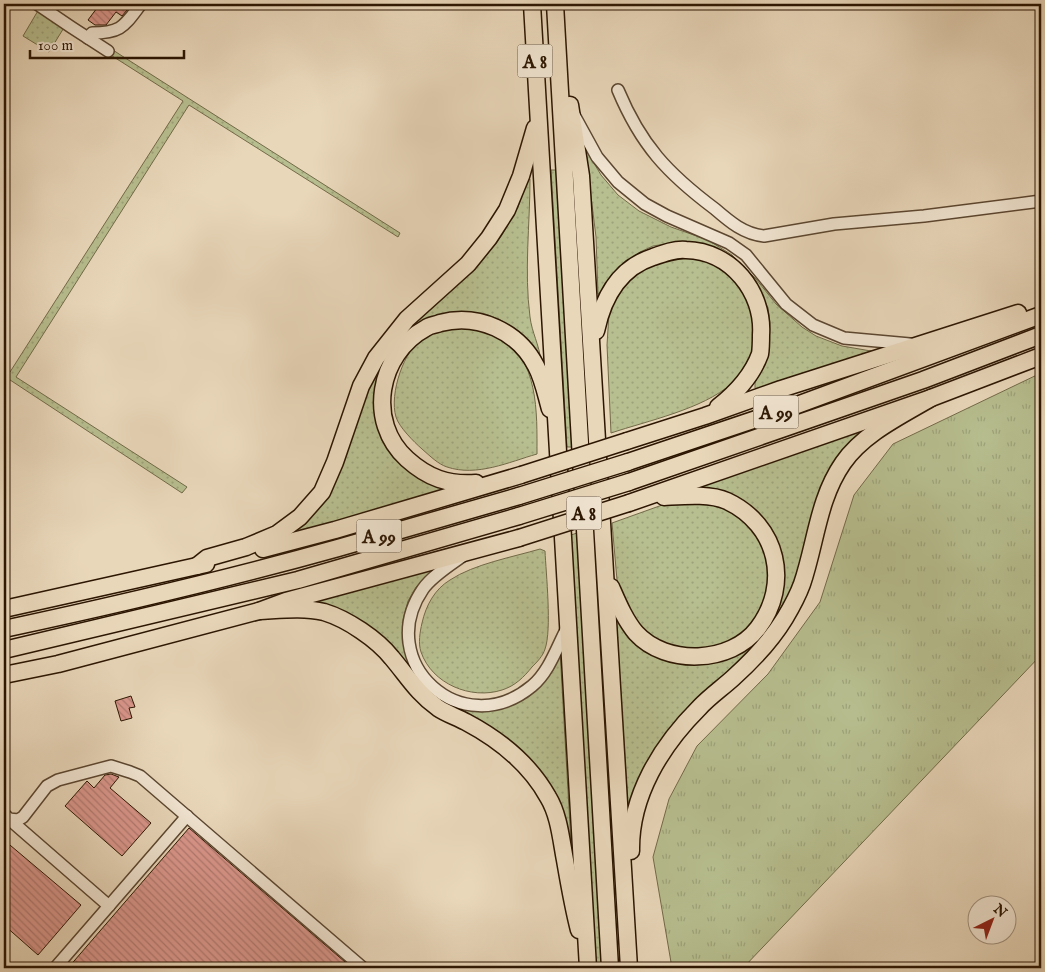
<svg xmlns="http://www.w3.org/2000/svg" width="1045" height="972" viewBox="0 0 1045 972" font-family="'IM FELL English',serif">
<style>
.grass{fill:url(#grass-dots);stroke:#726a48}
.park{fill:url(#park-tufts);stroke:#726a48}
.building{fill:url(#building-back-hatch);stroke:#2c1602}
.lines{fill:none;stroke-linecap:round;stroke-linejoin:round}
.minor-casing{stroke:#5b4630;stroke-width:14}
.highway-casing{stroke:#2c1602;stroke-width:19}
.minor{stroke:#f1e5d2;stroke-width:11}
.highway{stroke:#e9d7ba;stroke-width:16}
.highway-bridge-casing{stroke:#2c1602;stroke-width:19;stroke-linecap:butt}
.highway-bridge{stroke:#e9d7ba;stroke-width:16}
.labels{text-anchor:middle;stroke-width:4;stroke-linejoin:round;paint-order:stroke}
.shield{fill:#f1e5d2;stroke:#675440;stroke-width:1}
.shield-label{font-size:19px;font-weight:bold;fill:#2c1602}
</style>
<defs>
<pattern id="grass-dots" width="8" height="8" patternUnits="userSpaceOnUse" patternTransform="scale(1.25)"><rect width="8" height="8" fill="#b7be8f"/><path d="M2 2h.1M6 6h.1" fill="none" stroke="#9ea37a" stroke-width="1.8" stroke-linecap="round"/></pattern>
<pattern id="park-tufts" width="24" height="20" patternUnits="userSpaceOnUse" patternTransform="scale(1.25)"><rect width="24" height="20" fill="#b7be8f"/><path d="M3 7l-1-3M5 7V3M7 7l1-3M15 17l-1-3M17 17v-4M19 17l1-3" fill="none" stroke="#9ea37a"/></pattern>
<pattern id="building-back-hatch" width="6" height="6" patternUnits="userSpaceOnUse" patternTransform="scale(1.25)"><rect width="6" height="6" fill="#db978d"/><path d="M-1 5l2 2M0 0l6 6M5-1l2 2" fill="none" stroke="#b27a71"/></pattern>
</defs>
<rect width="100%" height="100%" fill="#e9d7ba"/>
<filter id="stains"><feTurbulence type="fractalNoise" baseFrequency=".004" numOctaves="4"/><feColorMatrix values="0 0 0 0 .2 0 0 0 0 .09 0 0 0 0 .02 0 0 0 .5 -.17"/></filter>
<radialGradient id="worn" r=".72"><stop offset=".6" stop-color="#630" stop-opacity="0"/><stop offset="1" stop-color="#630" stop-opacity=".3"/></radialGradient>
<!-- grass -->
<g class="grass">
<path d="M44,4L119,54L400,233L398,237L189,105L16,377L187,487L182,493L4,376V368L10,372L183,101L65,26L49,52L23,36L39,9Z"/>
<path d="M585,148L601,175L618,195L639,211L671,227L708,240L732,255L756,279L776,304L802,327L816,336L842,346L871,351L758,391L755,388V383L769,341L770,323L768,308L757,285L746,271L706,246L690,242H677L653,246L640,252L619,268L601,293L598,294L596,237Z"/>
<path d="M551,170H556L573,447H567Z"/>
<path d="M527,179H530C530,224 524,271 530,317C532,333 539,344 541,361L532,346L519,332L499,319L485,314L453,312L443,314L422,323L395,347L383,433L453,487L294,534L293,531L383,359L401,334L485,257L502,235L518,207Z"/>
<path d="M674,257C690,257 709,259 722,268C733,276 750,298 753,311C756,325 754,351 749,364C745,372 738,378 731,384C703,409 647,421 611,433L607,345L609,313L614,303L626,283L647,266Z"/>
<path d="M461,325C472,329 487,330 498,336C539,358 537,413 537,454C509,462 477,477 447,467C438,464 430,456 422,449C414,442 399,427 396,417C389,394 404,349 424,337C435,330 448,328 461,325Z"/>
<path d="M869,426L863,433L793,588L768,633L731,671L633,806L628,807L616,616L623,625L707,663L781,599C796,542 755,490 697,488Z"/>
<path d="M688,500L720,504L754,528L770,561L769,594L751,627L716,650L677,651L640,629L621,597L617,580L612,523L665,504Z"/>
<path d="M577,533L602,968H596L571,535Z"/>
<path d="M540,549L545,551C546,573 552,630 545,649C543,656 537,662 532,667C524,677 515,686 502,690C471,700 432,684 421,652C418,643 420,632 422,623C426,605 435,589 450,580C474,564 513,557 540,549Z"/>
<path d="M436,568L416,587L408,601L403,620V640L407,658L414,673L424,684L452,705L479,711L505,707L525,698L541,685L560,651L572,861L544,781L436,698L391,648L296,604Z"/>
</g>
<!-- park -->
<path class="park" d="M1041,373V655L743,968H672L653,857L669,799L697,746L768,674L820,602L854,495L893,444Z"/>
<!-- building -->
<g class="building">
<path d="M100,4H132L122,16L116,12L106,25H95L88,20Z"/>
<path d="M131,696L135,707L129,708L132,718L121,721L115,701Z"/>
<path d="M111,774L119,777L110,788L151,823L122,856L65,806L87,781L94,788L105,775Z"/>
<path d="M189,828L352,968H68Z"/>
<path d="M4,840L81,905L38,955L4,925Z"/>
</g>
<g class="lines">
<defs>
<g id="minor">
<path d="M37,4L71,27L108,51"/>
<path d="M88,38L92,33C122,33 124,26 141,4"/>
<path d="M618,90C641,145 667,173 715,209C730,222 744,234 764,236L834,224L924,216L1041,201"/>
<path d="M574,115L597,157L618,182L645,204L667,216L729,243L746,255L786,304L813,325L844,338L910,344"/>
<path d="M464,555C450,565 432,576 423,589C373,662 462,744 532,686C549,672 557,647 567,628"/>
<path d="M4,814L9,819L18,820L23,817L47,786L58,780L111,766L130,772L140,776L363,968"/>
<path d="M9,819L109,906"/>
<path d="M55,968L187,816"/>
</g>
<g id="highway">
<path d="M532,4L588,968"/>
<path d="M555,4L610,968"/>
<path d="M570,105L581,176L629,968"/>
<path d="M596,331C603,298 619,268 653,257C664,253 675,249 686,250C731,251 764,292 761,335C761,341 761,348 760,354C752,376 736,393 718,407"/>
<path d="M627,441L705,416L781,389L1018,313"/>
<path d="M628,462L789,408L1041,315"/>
<path d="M629,482L923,380L1041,335"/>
<path d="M476,483C448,485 428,478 407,459C366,422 378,354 426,328C430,325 436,325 440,323C478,313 518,331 536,366C543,379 546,395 550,409"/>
<path d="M629,503L931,398L1041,356"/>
<path d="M263,549L335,530L521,475"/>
<path d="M197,566L207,558L246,547L277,534L300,517L322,492L335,462L361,386L376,358L407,319L468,264L489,238L507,210L521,176L535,128"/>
<path d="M611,587C618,603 625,620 636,633C666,666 731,664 758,628C791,584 778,525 727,501C710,493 682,496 664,497"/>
<path d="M4,609L206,564"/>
<path d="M259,611C280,610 303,607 324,612C347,619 377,639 392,658C408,677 418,694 438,708C447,714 457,717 466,722C500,740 529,763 548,797C559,815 561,839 565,860C569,883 573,907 579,930"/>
<path d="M4,629C116,605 227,579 338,548C398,531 459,513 519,496"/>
<path d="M4,650L298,580L519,516"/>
<path d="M4,675L58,664L259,611L286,601L519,538"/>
<path d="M631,851C630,796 661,746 699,708C709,697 722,688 733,678C753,660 771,641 785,618C791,608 798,595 802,584C816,543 818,499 843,463C864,433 901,416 931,398"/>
</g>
</defs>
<!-- minor casing -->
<use href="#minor" class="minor-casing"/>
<!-- highway casing -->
<use href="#highway" class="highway-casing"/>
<!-- minor -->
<use href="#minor" class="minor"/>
<!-- highway -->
<use href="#highway" class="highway"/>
<defs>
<g id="highway-bridge">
<path d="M521,475L627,441"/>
<path d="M519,496L628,462"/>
<path d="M519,516L629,482"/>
<path d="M519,538L629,503"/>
</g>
</defs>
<!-- highway-bridge casing -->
<use href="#highway-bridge" class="highway-bridge-casing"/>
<!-- highway-bridge -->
<use href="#highway-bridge" class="highway-bridge"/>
</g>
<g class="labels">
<!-- shield labels -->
<g class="shield">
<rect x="517.5" y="44.5" width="35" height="33" rx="4"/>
<rect x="753.5" y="395.5" width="45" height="33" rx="4"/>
<rect x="566.5" y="496.5" width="35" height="33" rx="4"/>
<rect x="356.5" y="519.5" width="45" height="33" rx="4"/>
</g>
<g class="shield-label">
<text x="535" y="68">A 8</text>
<text x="776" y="419">A 99</text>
<text x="584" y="520">A 8</text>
<text x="379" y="543">A 99</text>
</g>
</g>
<!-- margin -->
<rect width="1045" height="972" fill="none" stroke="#e9d7ba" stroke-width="20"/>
<rect x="5" y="5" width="1035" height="962" fill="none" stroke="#2c1602" stroke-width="2.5"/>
<rect x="10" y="10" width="1025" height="952" fill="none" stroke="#2c1602"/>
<!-- north arrow -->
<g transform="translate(992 920) rotate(42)"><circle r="24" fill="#f1e5d2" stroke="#a2927f"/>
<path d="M0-4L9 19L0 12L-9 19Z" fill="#8f2418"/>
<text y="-8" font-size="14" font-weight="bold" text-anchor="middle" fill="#2c1602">N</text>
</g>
<!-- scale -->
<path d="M30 50v8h154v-8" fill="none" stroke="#2c1602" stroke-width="2.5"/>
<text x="38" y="50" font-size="15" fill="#2c1602" stroke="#f1e5d2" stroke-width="4" paint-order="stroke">100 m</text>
<rect width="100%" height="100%" filter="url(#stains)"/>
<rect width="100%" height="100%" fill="url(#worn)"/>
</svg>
